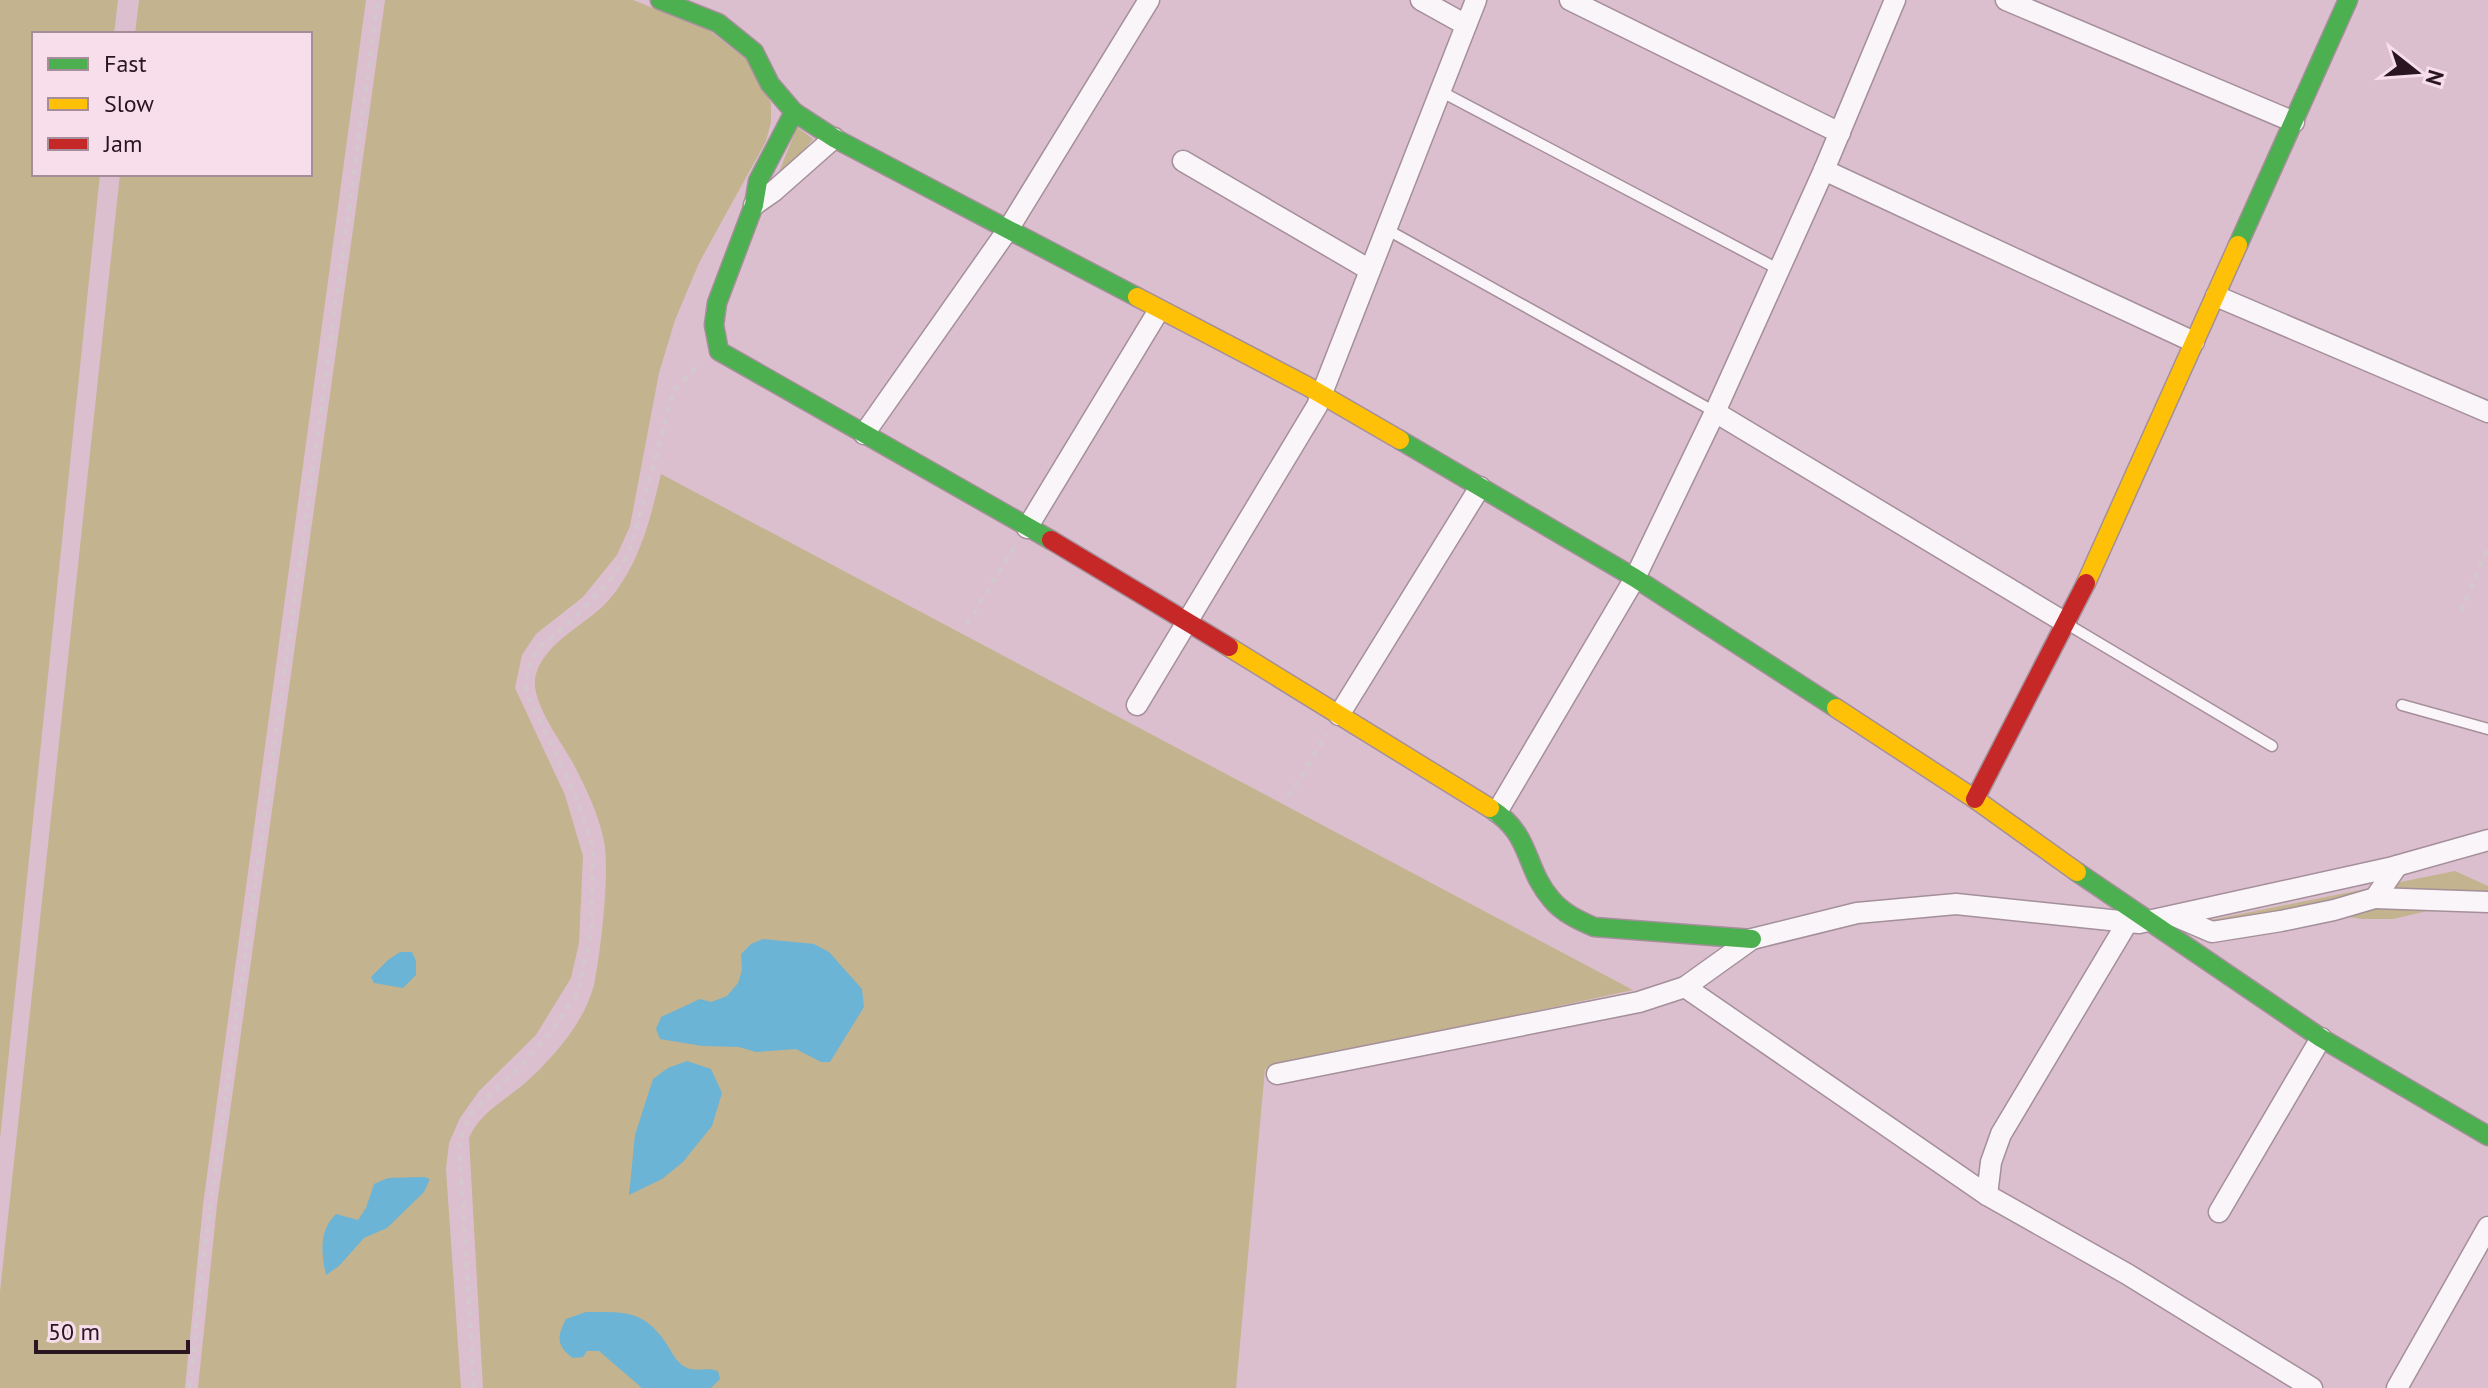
<svg xmlns="http://www.w3.org/2000/svg" width="2488" height="1388" viewBox="0 0 2488 1388" font-family="'PT Sans',sans-serif">
<style>
.green{fill:#c3b38f}
.water{fill:#6cb4d5}
.lines{fill:none;stroke-linecap:round;stroke-linejoin:round}
.lane-casing{stroke:#a48f9a;stroke-width:13}
.street-casing{stroke:#a48f9a;stroke-width:23}
.fast-casing{stroke:#a48f9a;stroke-width:21}
.slow-casing{stroke:#a48f9a;stroke-width:21}
.jam-casing{stroke:#a48f9a;stroke-width:21}
.path{stroke:#d2c8cd;stroke-width:4;stroke-dasharray:6 6;stroke-linecap:butt}
.lane{stroke:#faf5f8;stroke-width:10}
.street{stroke:#faf5f8;stroke-width:20}
.fast{stroke:#4caf50;stroke-width:18}
.slow{stroke:#ffc107;stroke-width:18}
.jam{stroke:#c62828;stroke-width:18}
</style>
<rect width="100%" height="100%" fill="#dcbfce"/>
<!-- green -->
<g class="green">
<path d="M0,0H118L114,34H34V174H100L0,1139Z"/>
<path d="M139,0H366L203,1205L185,1388H0V1292L120,174H310V34H135Z"/>
<path d="M385,0H633L710,31L751,63L771,103V122L766,141L699,263L675,320L659,373L630,526L617,555L583,597L536,634L522,655L515,688L565,795L583,856L579,943L571,978L536,1035L479,1091L460,1118L449,1143L446,1169L461,1388H198L217,1205Z"/>
<path d="M797,127L813,139L779,181L777,177Z"/>
<path d="M661,474L1633,990L1265,1069L1236,1388H483L469,1138C479,1113 504,1101 524,1084C554,1057 587,1020 595,980C601,947 610,873 604,841C599,816 587,790 575,767C564,744 528,701 536,674C547,640 586,625 608,601C640,564 650,520 661,474Z"/>
<path d="M2455,871L2488,886V897L2393,919H2362L2330,914L2191,924Z"/>
</g>
<!-- water -->
<g class="water">
<path d="M763,939L814,944L829,952L862,989L864,1007L830,1062H821L796,1049L756,1052L739,1047L702,1046L660,1039L656,1029L661,1017L700,999L711,1002L727,996L738,983L742,970L741,954L751,944Z"/>
<path d="M400,952H412L416,961V975L403,988L374,983L371,977L388,960Z"/>
<path d="M687,1061L711,1069L722,1093L712,1126L683,1162L662,1179L629,1195L635,1135L653,1079L668,1068Z"/>
<path d="M424,1177L430,1179L424,1192L387,1228L364,1238L339,1266L326,1275C321,1253 319,1230 336,1214L358,1220L366,1208L374,1184L388,1178Z"/>
<path d="M586,1312C621,1312 642,1309 664,1340C670,1348 674,1359 682,1365C694,1374 704,1366 718,1371L720,1379L711,1388H642L599,1351H587L583,1357L573,1358C556,1346 557,1336 566,1319Z"/>
</g>
<g class="lines">
<defs>
<g id="lane">
<path d="M1440,91L1778,269"/>
<path d="M1386,229L1715,412"/>
<path d="M2067,624L2272,746"/>
<path d="M2402,705L2488,729"/>
</g>
<g id="street">
<path d="M1421,0L1466,25"/>
<path d="M1570,0L1840,133"/>
<path d="M2006,0L2294,122"/>
<path d="M1183,161L1370,270"/>
<path d="M1824,170L2194,342"/>
<path d="M754,205L774,191L834,138"/>
<path d="M2216,296L2488,412"/>
<path d="M1715,412L2066,623"/>
<path d="M864,434L1009,228L1149,0"/>
<path d="M1027,528L1159,310"/>
<path d="M1137,705L1317,406L1476,0"/>
<path d="M1339,715L1480,487"/>
<path d="M1497,812L1635,578L1715,412L1824,170L1895,0"/>
<path d="M2375,898L2488,902"/>
<path d="M2177,917L2212,932L2281,921L2334,910L2375,898L2397,866"/>
<path d="M1685,987L1987,1195L2127,1274L2312,1388"/>
<path d="M1277,1074L1639,1002L1685,987L1752,939L1857,913L1956,904L2139,923L2389,868L2488,840"/>
<path d="M1987,1195L1991,1162L2001,1134L2127,923"/>
<path d="M2219,1212L2321,1038"/>
<path d="M2397,1388L2488,1227"/>
</g>
<g id="fast">
<path d="M660,0L718,23L754,52L770,84L794,112L834,138L1137,297"/>
<path d="M794,112L758,181L754,205L717,303L714,325L719,351L1051,540"/>
<path d="M2238,245L2348,0"/>
<path d="M1400,440L1635,578L1836,708"/>
<path d="M1490,808C1533,835 1523,867 1552,900C1563,913 1578,920 1594,927L1752,939"/>
<path d="M2077,872L2321,1038L2488,1136"/>
</g>
<g id="slow">
<path d="M1137,297L1307,386L1400,440"/>
<path d="M2086,583L2238,245"/>
<path d="M1229,647L1490,808"/>
<path d="M1836,708L1975,799L2077,872"/>
</g>
<g id="jam">
<path d="M1051,540L1229,647"/>
<path d="M1975,799L2086,583"/>
</g>
</defs>
<!-- lane casing -->
<use href="#lane" class="lane-casing"/>
<!-- street casing -->
<use href="#street" class="street-casing"/>
<!-- fast casing -->
<use href="#fast" class="fast-casing"/>
<!-- slow casing -->
<use href="#slow" class="slow-casing"/>
<!-- jam casing -->
<use href="#jam" class="jam-casing"/>
<!-- path -->
<g class="path">
<path d="M2461,611L2488,547"/>
<path d="M967,624L1016,545"/>
<path d="M1288,797L1327,734"/>
<path d="M190,1388L203,1260L378,0"/>
<path d="M474,1388L459,1141L472,1112L519,1068L554,1028L578,992L591,934L593,847L576,797L526,692L528,669L537,649L572,620L608,583L629,554L674,390L700,363"/>
</g>
<!-- lane -->
<use href="#lane" class="lane"/>
<!-- street -->
<use href="#street" class="street"/>
<!-- fast -->
<use href="#fast" class="fast"/>
<!-- slow -->
<use href="#slow" class="slow"/>
<!-- jam -->
<use href="#jam" class="jam"/>
</g>
<!-- legend -->
<rect x="32" y="32" width="280" height="144" fill="#f8ddeb" stroke="#a58d9a" stroke-width="2"/>
<rect x="48" y="58" width="40" height="12" fill="#4caf50" stroke="#a58d9a" stroke-width="2"/>
<text x="104" y="72" font-size="24" fill="#291621">Fast</text>
<rect x="48" y="98" width="40" height="12" fill="#ffc107" stroke="#a58d9a" stroke-width="2"/>
<text x="104" y="112" font-size="24" fill="#291621">Slow</text>
<rect x="48" y="138" width="40" height="12" fill="#c62828" stroke="#a58d9a" stroke-width="2"/>
<text x="104" y="152" font-size="24" fill="#291621">Jam</text>
<!-- north arrow -->
<g transform="translate(2416 72) rotate(107)" stroke="#f8ddeb" stroke-width="6" paint-order="stroke">
<path d="M0-6L14 30L0 20L-14 30Z" fill="#291621"/>
<text y="-12" font-size="22" font-weight="bold" text-anchor="middle" fill="#291621">N</text>
</g>
<!-- scale -->
<path d="M36 1340v12h152v-12" fill="none" stroke="#291621" stroke-width="4"/>
<text x="48" y="1340" font-size="24" fill="#291621" stroke="#f8ddeb" stroke-width="6" paint-order="stroke">50 m</text>
</svg>
